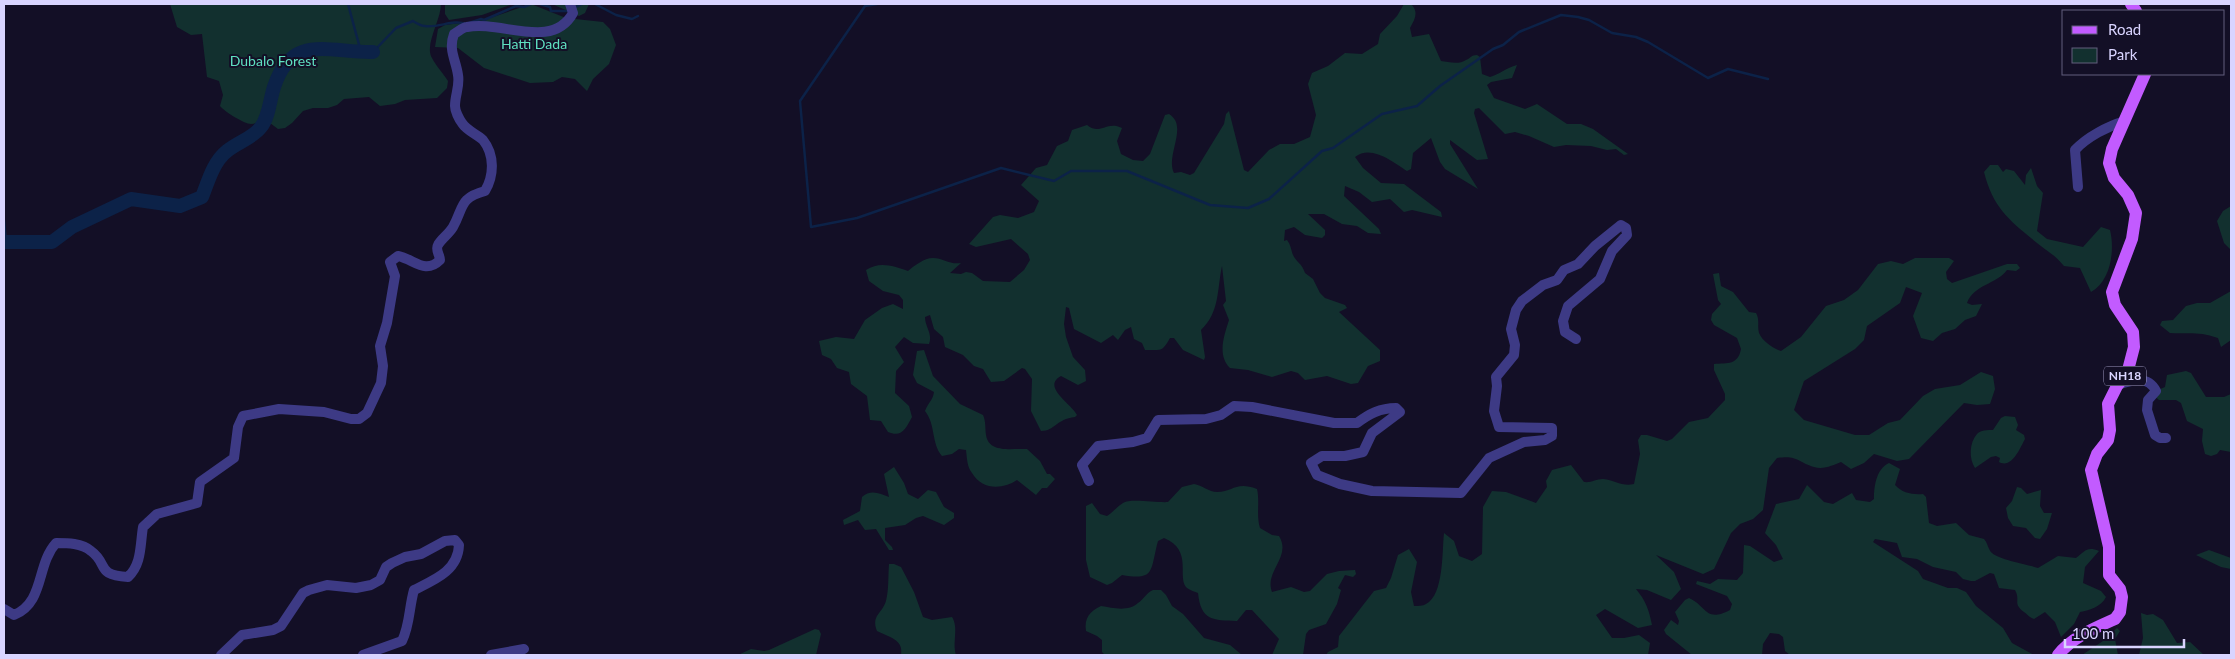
<svg xmlns="http://www.w3.org/2000/svg" width="2235" height="659" viewBox="0 0 2235 659" font-family="Lato,sans-serif">
<style>
.green{fill:#12302f}
.lines{fill:none;stroke-linecap:round;stroke-linejoin:round}
.stream{stroke:#0c2248;stroke-width:2.5}
.river{stroke:#0c2248;stroke-width:14}
.minor{stroke:#3d3a85;stroke-width:10}
.major{stroke:#c25bff;stroke-width:12}
.labels{text-anchor:middle;stroke-width:4;stroke-linejoin:round;paint-order:stroke}
.shield{fill:#130f26;stroke:#9e99be;stroke-width:1}
.shield-label{font-size:12px;font-weight:bold;fill:#d9d4ff}
.park-label{font-size:14px;fill:#5fe0c0;stroke:#130f26}
</style>
<rect width="100%" height="100%" fill="#130f26"/>
<!-- green -->
<g class="green">
<path d="M170,4H441C441,20 424,45 432,58C436,66 443,73 448,81L447,88L437,98L405,100L395,104L380,106L369,97L344,99L337,105L328,108H313L303,111L292,123L285,128L278,129L266,120C261,120 256,124 251,124C244,124 224,111 220,106L223,95L219,81L207,77L202,34L191,35L177,27Z"/>
<path d="M445,4H513L482,15L449,20L445,14Z"/>
<path d="M531,4L566,18L603,22L610,29L616,45L609,64L593,79L587,91L575,79L562,77L553,82L530,83L484,68L458,48L435,47L438,29L445,25L484,20Z"/>
<path d="M552,4H589L585,13L579,16Z"/>
<path d="M1404,4H1411C1419,12 1415,19 1410,28L1412,37L1429,34L1441,61C1448,62 1459,65 1466,60C1471,58 1471,55 1477,55L1480,57L1482,74L1490,77C1500,74 1506,68 1517,65L1512,78L1491,82L1487,85L1494,98L1525,109L1537,104L1567,124H1581L1593,129L1628,154L1624,155L1616,149L1607,150L1591,146L1566,145L1554,147L1529,136L1515,132L1505,134L1479,108L1475,109L1474,113L1488,159L1477,160L1450,140V144L1478,189L1445,169L1440,162L1431,138L1413,153L1411,169L1407,171C1393,162 1371,144 1355,157L1363,168L1381,183L1404,184L1441,212L1442,217L1412,210L1404,212L1390,199L1372,202L1359,192L1345,186L1344,196L1379,229L1381,234L1368,233L1357,226L1342,224L1324,214H1308L1325,230V235L1322,238L1305,235L1294,227L1285,230L1284,241L1287,240C1291,245 1291,250 1293,255C1296,262 1302,263 1305,273L1313,279L1320,293L1325,298L1345,305L1347,308L1339,312L1380,350V361L1368,366L1358,383L1351,384L1327,376L1305,380L1298,373L1291,371L1272,377L1248,370L1230,368C1217,355 1224,336 1229,320L1223,305L1226,301L1222,266C1217,289 1220,312 1201,330L1205,357L1204,360L1183,350L1174,338H1170C1162,352 1162,350 1145,350L1142,343L1134,339L1131,327L1125,330L1118,340L1113,335L1101,343L1074,329L1069,308L1066,307L1064,324L1066,337L1073,357L1085,370L1086,381L1078,385L1061,376C1041,387 1072,404 1077,415L1075,417C1056,419 1055,431 1041,431L1031,411L1032,379L1025,369L1022,368L1004,381L991,382L983,369L974,366L963,355L945,347L943,337L934,329L930,315L925,317C925,327 933,334 929,344L913,343L904,337L895,347L904,362L896,371L895,393L909,406L912,417C906,428 902,438 888,432L881,421L870,420L867,396L851,384L849,372L837,368L831,359L822,355L819,341L836,337L854,339L865,320L882,308L893,304L903,309V300L899,295L883,291L869,281L866,270C880,261 893,266 908,271C914,266 924,258 933,258C943,258 950,265 961,263L950,273L961,274L966,272L972,273L983,281L1010,282L1024,270L1030,260L1028,254L1011,239L976,247L969,244L993,217L1000,215L1018,218L1034,212L1039,201L1021,185L1036,168L1047,165L1057,146L1068,141L1072,130L1087,125C1101,136 1106,120 1122,128L1117,141L1121,154L1133,160L1143,161L1150,154L1165,115L1169,114C1189,126 1165,156 1174,173L1181,172L1190,175L1194,173L1224,124L1226,114L1229,111L1244,170L1248,172L1269,150L1280,144H1294L1310,137L1316,115L1308,84L1312,73L1328,66L1345,53L1362,54L1378,44L1380,34L1397,16Z"/>
<path d="M1990,165H1998L2003,172L2006,169L2014,171L2025,185L2026,175L2031,168L2037,186L2043,193L2037,231L2047,239L2083,247L2101,227L2110,230C2115,250 2111,281 2091,292L2080,268L2064,266C2054,254 2048,252 2037,243C2009,220 1993,208 1984,172Z"/>
<path d="M2231,206V250L2224,243L2217,221L2223,211Z"/>
<path d="M1915,258H1949L1954,261L1946,272L1947,279L1952,283L2007,264H2017L2020,268L2016,271L2007,270C1997,284 1973,285 1967,303L1972,305L1982,304L1976,316L1965,320L1955,329L1942,333L1933,341L1921,338L1913,316L1922,293L1906,287L1900,303L1867,326L1864,340L1855,349L1804,381L1794,410L1804,420L1855,435H1869L1888,423L1900,420L1923,396L1935,389L1960,385L1981,372L1993,376L1995,389L1990,404L1977,405L1964,403L1909,459L1897,461L1874,454L1864,463L1851,469L1841,462C1833,465 1824,470 1814,467C1797,462 1798,455 1777,458L1769,468L1763,510L1753,519L1740,524L1731,533L1714,569L1703,574L1656,555L1674,572L1681,589L1671,600L1647,590L1636,589C1646,601 1649,610 1652,625L1638,628L1605,609L1596,615L1612,638H1624L1639,635L1650,643L1648,655H1326L1328,652L1338,647L1339,636L1374,591L1386,588L1391,578L1398,555L1409,549L1417,562L1411,592L1414,606C1418,606 1423,606 1426,604C1444,595 1442,551 1444,533L1454,541L1459,556L1472,561L1482,554L1483,507L1492,491L1506,492L1536,503L1547,487L1546,481L1552,470L1571,465L1584,482C1591,483 1596,479 1603,479C1615,480 1622,487 1634,484L1640,454L1638,440L1641,435H1647L1667,441L1672,439L1689,422L1708,418L1725,400V394L1714,370V364C1728,363 1738,365 1741,349L1737,338L1714,325L1711,320L1712,314L1721,304L1718,300L1713,274L1719,273L1721,286L1733,292L1749,312L1756,313C1760,320 1757,326 1759,333C1762,341 1774,349 1781,351L1801,337L1826,306L1844,300L1858,290L1878,264L1891,261L1903,264Z"/>
<path d="M2231,291V340L2221,347L2218,338C2199,331 2189,334 2170,333L2160,325L2162,321L2173,320L2186,306L2197,303H2210Z"/>
<path d="M924,350L933,376L960,404L983,415C986,422 985,428 986,435C989,454 1013,448 1027,449L1040,461L1047,474H1050L1055,479L1047,488H1042L1036,495L1017,480C1002,490 982,490 972,473C967,467 967,458 966,450L959,449L952,454L942,456C931,443 936,425 925,411C928,403 933,400 934,392L917,383L913,375L917,351Z"/>
<path d="M2186,371L2191,373L2206,397H2224L2231,394V452L2220,450L2217,454L2211,456L2205,454L2202,441L2203,429L2187,421L2181,403L2176,400H2159L2151,393L2165,387L2167,375Z"/>
<path d="M2005,416L2015,417L2018,425L2016,430L2024,435L2025,439C2020,448 2012,469 1999,462L2000,458L1996,456L1991,457L1975,468C1969,459 1969,443 1977,434C1980,430 1988,430 1993,430L2001,418Z"/>
<path d="M1889,463L1900,469L1895,485C1902,493 1913,495 1923,494L1926,497L1929,523L1937,526L1956,523L1969,535L1984,539C1988,543 1988,550 1992,553C2000,560 2026,564 2038,568L2058,556L2076,558C2085,551 2087,546 2099,551L2085,567L2083,583L2101,591L2106,597C2101,607 2090,610 2080,612L2074,624L2061,637L2055,622L2045,612L2034,619C2029,617 2028,615 2024,612C2012,603 2021,601 2015,590L1999,588L1994,574L1990,573L1975,581H1971L1963,579L1956,572L1933,567L1917,559L1902,557L1897,543L1875,539L1873,542L1918,571L1923,579L1948,588H1957L1966,592L1976,606L2003,628L2012,643L2034,655H1790L1785,651L1783,637L1779,634L1770,633L1763,644L1762,655H1692L1666,634L1664,630L1671,620L1678,625L1679,621L1675,612L1685,600L1689,598C1707,606 1705,623 1730,610L1732,604L1727,596L1696,584L1697,581L1710,584L1718,579L1737,580L1743,573L1744,545L1750,546L1774,562L1783,559L1776,545L1765,533L1776,504L1799,499L1807,485L1824,502L1833,504L1852,493L1856,500L1870,502L1874,499C1874,487 1876,469 1889,463Z"/>
<path d="M894,467L904,483L908,494L918,499L928,490L936,492L944,507L954,513V518L944,525L923,516L916,518L905,525L885,528V540L892,547L893,550H889L876,529L865,530L858,520L844,525L843,520L860,511L862,497C870,489 880,493 889,497L884,474Z"/>
<path d="M1194,484C1202,485 1209,492 1217,492C1234,492 1235,481 1257,489C1260,502 1256,515 1260,528L1272,535L1279,536C1292,557 1264,571 1272,592L1291,587L1304,592L1310,591L1327,574L1339,571L1355,570L1356,574L1353,577L1345,575L1338,588L1341,590L1337,604L1326,624L1309,630L1306,634L1303,655H1272L1279,639L1252,610H1246L1237,621C1213,620 1201,621 1198,593C1195,592 1190,590 1187,588C1176,578 1194,550 1164,538L1158,541C1150,570 1156,581 1122,575L1112,583L1107,585L1090,577L1086,560V506L1092,503L1100,514L1107,516C1113,512 1118,506 1123,503C1130,498 1158,503 1168,502L1182,487Z"/>
<path d="M2017,487L2021,488L2027,494L2041,490L2040,506L2044,513H2052L2047,529L2040,539L2035,538L2026,528L2013,526L2008,518L2006,508L2012,501Z"/>
<path d="M2209,550L2231,558V569L2221,567L2196,555Z"/>
<path d="M889,564H894L901,567L914,592L923,617L932,620L952,617C959,628 952,642 956,655H901C904,639 888,637 877,631C871,615 882,614 886,601C889,589 888,577 889,564Z"/>
<path d="M1153,590H1161L1166,595L1172,606L1183,614L1204,638L1230,645L1242,655H1105L1102,652V640L1097,636L1086,631C1084,618 1090,611 1101,606C1113,608 1128,612 1138,603C1144,599 1146,593 1153,590Z"/>
<path d="M2141,613L2147,615L2153,614L2163,620L2177,643L2190,642L2204,655H2139L2143,638Z"/>
<path d="M2117,628L2120,631L2115,639L2118,655H2082L2103,641Z"/>
<path d="M815,629L819,630L821,634L816,655H738L751,649L764,651L769,650Z"/>
</g>
<g class="lines">
<!-- stream -->
<g class="stream">
<path d="M348,4L361,52"/>
<path d="M540,4L550,7L551,11H570"/>
<path d="M595,4L616,15L632,19L638,16"/>
<path d="M877,4L865,6L800,101L811,227L857,218L1001,168L1054,181L1071,171H1127L1210,205L1248,208L1269,199L1322,151L1333,148L1382,114L1417,106L1440,86L1493,49L1503,45L1519,32L1561,15L1578,17L1589,20L1612,33L1636,37L1648,42L1708,78L1728,69L1768,79"/>
<path d="M574,8L582,4"/>
<path d="M373,52L396,28L413,21C416,23 421,26 425,26C439,28 453,19 466,24L481,19L484,20L516,6L524,7L531,4"/>
<path d="M4,220L6,242"/>
</g>
<!-- river -->
<path class="river" d="M4,242H52L72,227L131,199L180,206L202,197C208,182 213,162 227,151C238,142 253,138 261,127C269,117 270,99 274,87C292,32 330,53 373,52"/>
<!-- minor -->
<g class="minor">
<path d="M2078,187L2075,150C2087,137 2108,126 2125,121"/>
<path d="M2118,385C2132,380 2148,375 2156,391L2148,400L2147,410L2155,435L2160,438H2166"/>
<path d="M1089,481L1082,465L1098,446L1133,442L1147,438L1158,420L1206,419L1221,415L1234,406L1252,407L1334,423H1357C1369,414 1380,408 1396,408L1400,412L1372,433L1363,452L1345,456H1322L1311,463L1317,475L1340,484L1372,491L1461,493L1489,458L1524,442L1545,440L1552,436V428L1499,427L1494,411L1497,386L1496,377L1514,355L1515,345L1511,329L1516,310L1522,301L1543,285L1557,280L1564,270L1578,264L1595,246L1621,225L1626,228L1627,235L1612,251L1600,279L1568,306L1563,321L1565,332L1576,339"/>
<path d="M4,609L14,615C45,602 36,565 56,543C67,543 82,543 91,551C109,564 95,575 128,577C142,564 140,545 143,527L157,514L197,503L200,482L234,458L238,427L243,416L279,409L324,412L351,419H359L367,413L381,383L383,366L380,346L387,323L395,276L390,262L398,256C414,259 425,275 440,260C440,255 435,250 438,245C441,239 449,234 453,227C464,207 459,198 485,191C494,176 495,155 483,140C477,134 467,131 462,123C459,119 455,111 455,106C455,95 460,86 458,75C456,60 448,50 454,34C458,32 463,27 467,27C501,20 552,51 573,13L570,4"/>
<path d="M221,655L242,635L273,630L281,626L303,593L309,590L327,585L356,588L371,585L380,580L386,567L392,563L405,557L421,554L445,541L455,540L459,545C458,571 434,580 414,590C409,607 410,625 402,641L363,655"/>
<path d="M491,655L524,649"/>
</g>
<!-- major -->
<g class="major">
<path d="M2131,4L2136,11"/>
<path d="M2058,655C2072,637 2095,628 2115,619L2120,612L2122,597L2120,589L2109,575V547L2091,470L2097,454L2108,440L2110,430L2108,404L2117,386L2127,374L2134,347L2133,332L2115,305L2112,292L2132,239L2136,213L2128,195L2114,178L2109,163L2112,149L2145,74"/>
</g>
</g>
<g class="labels">
<!-- shield labels -->
<rect class="shield" x="2104" y="366.5" width="42" height="19" rx="4"/>
<g class="shield-label">
<text x="2125" y="380">NH18</text>
</g>
<!-- park labels -->
<g class="park-label">
<text x="534" y="49">Hatti Dada</text>
<text x="273" y="66">Dubalo Forest</text>
</g>
</g>
<!-- border -->
<rect width="2235" height="659" fill="none" stroke="#d9d4ff" stroke-width="10"/>
<!-- legend -->
<rect x="2062" y="10" width="162" height="65" fill="#130f26" stroke="#625e7d"/>
<rect x="2072" y="26" width="25" height="8" fill="#c25bff" stroke="#625e7d"/>
<text x="2108" y="35" font-size="15" fill="#d9d4ff">Road</text>
<rect x="2072" y="48" width="25" height="15" fill="#12302f" stroke="#625e7d"/>
<text x="2108" y="60" font-size="15" fill="#d9d4ff">Park</text>
<!-- scale -->
<path d="M2065 639v8h119v-8" fill="none" stroke="#d9d4ff" stroke-width="2.5"/>
<text x="2072" y="639" font-size="15" fill="#d9d4ff" stroke="#130f26" stroke-width="4" paint-order="stroke">100 m</text>
</svg>
